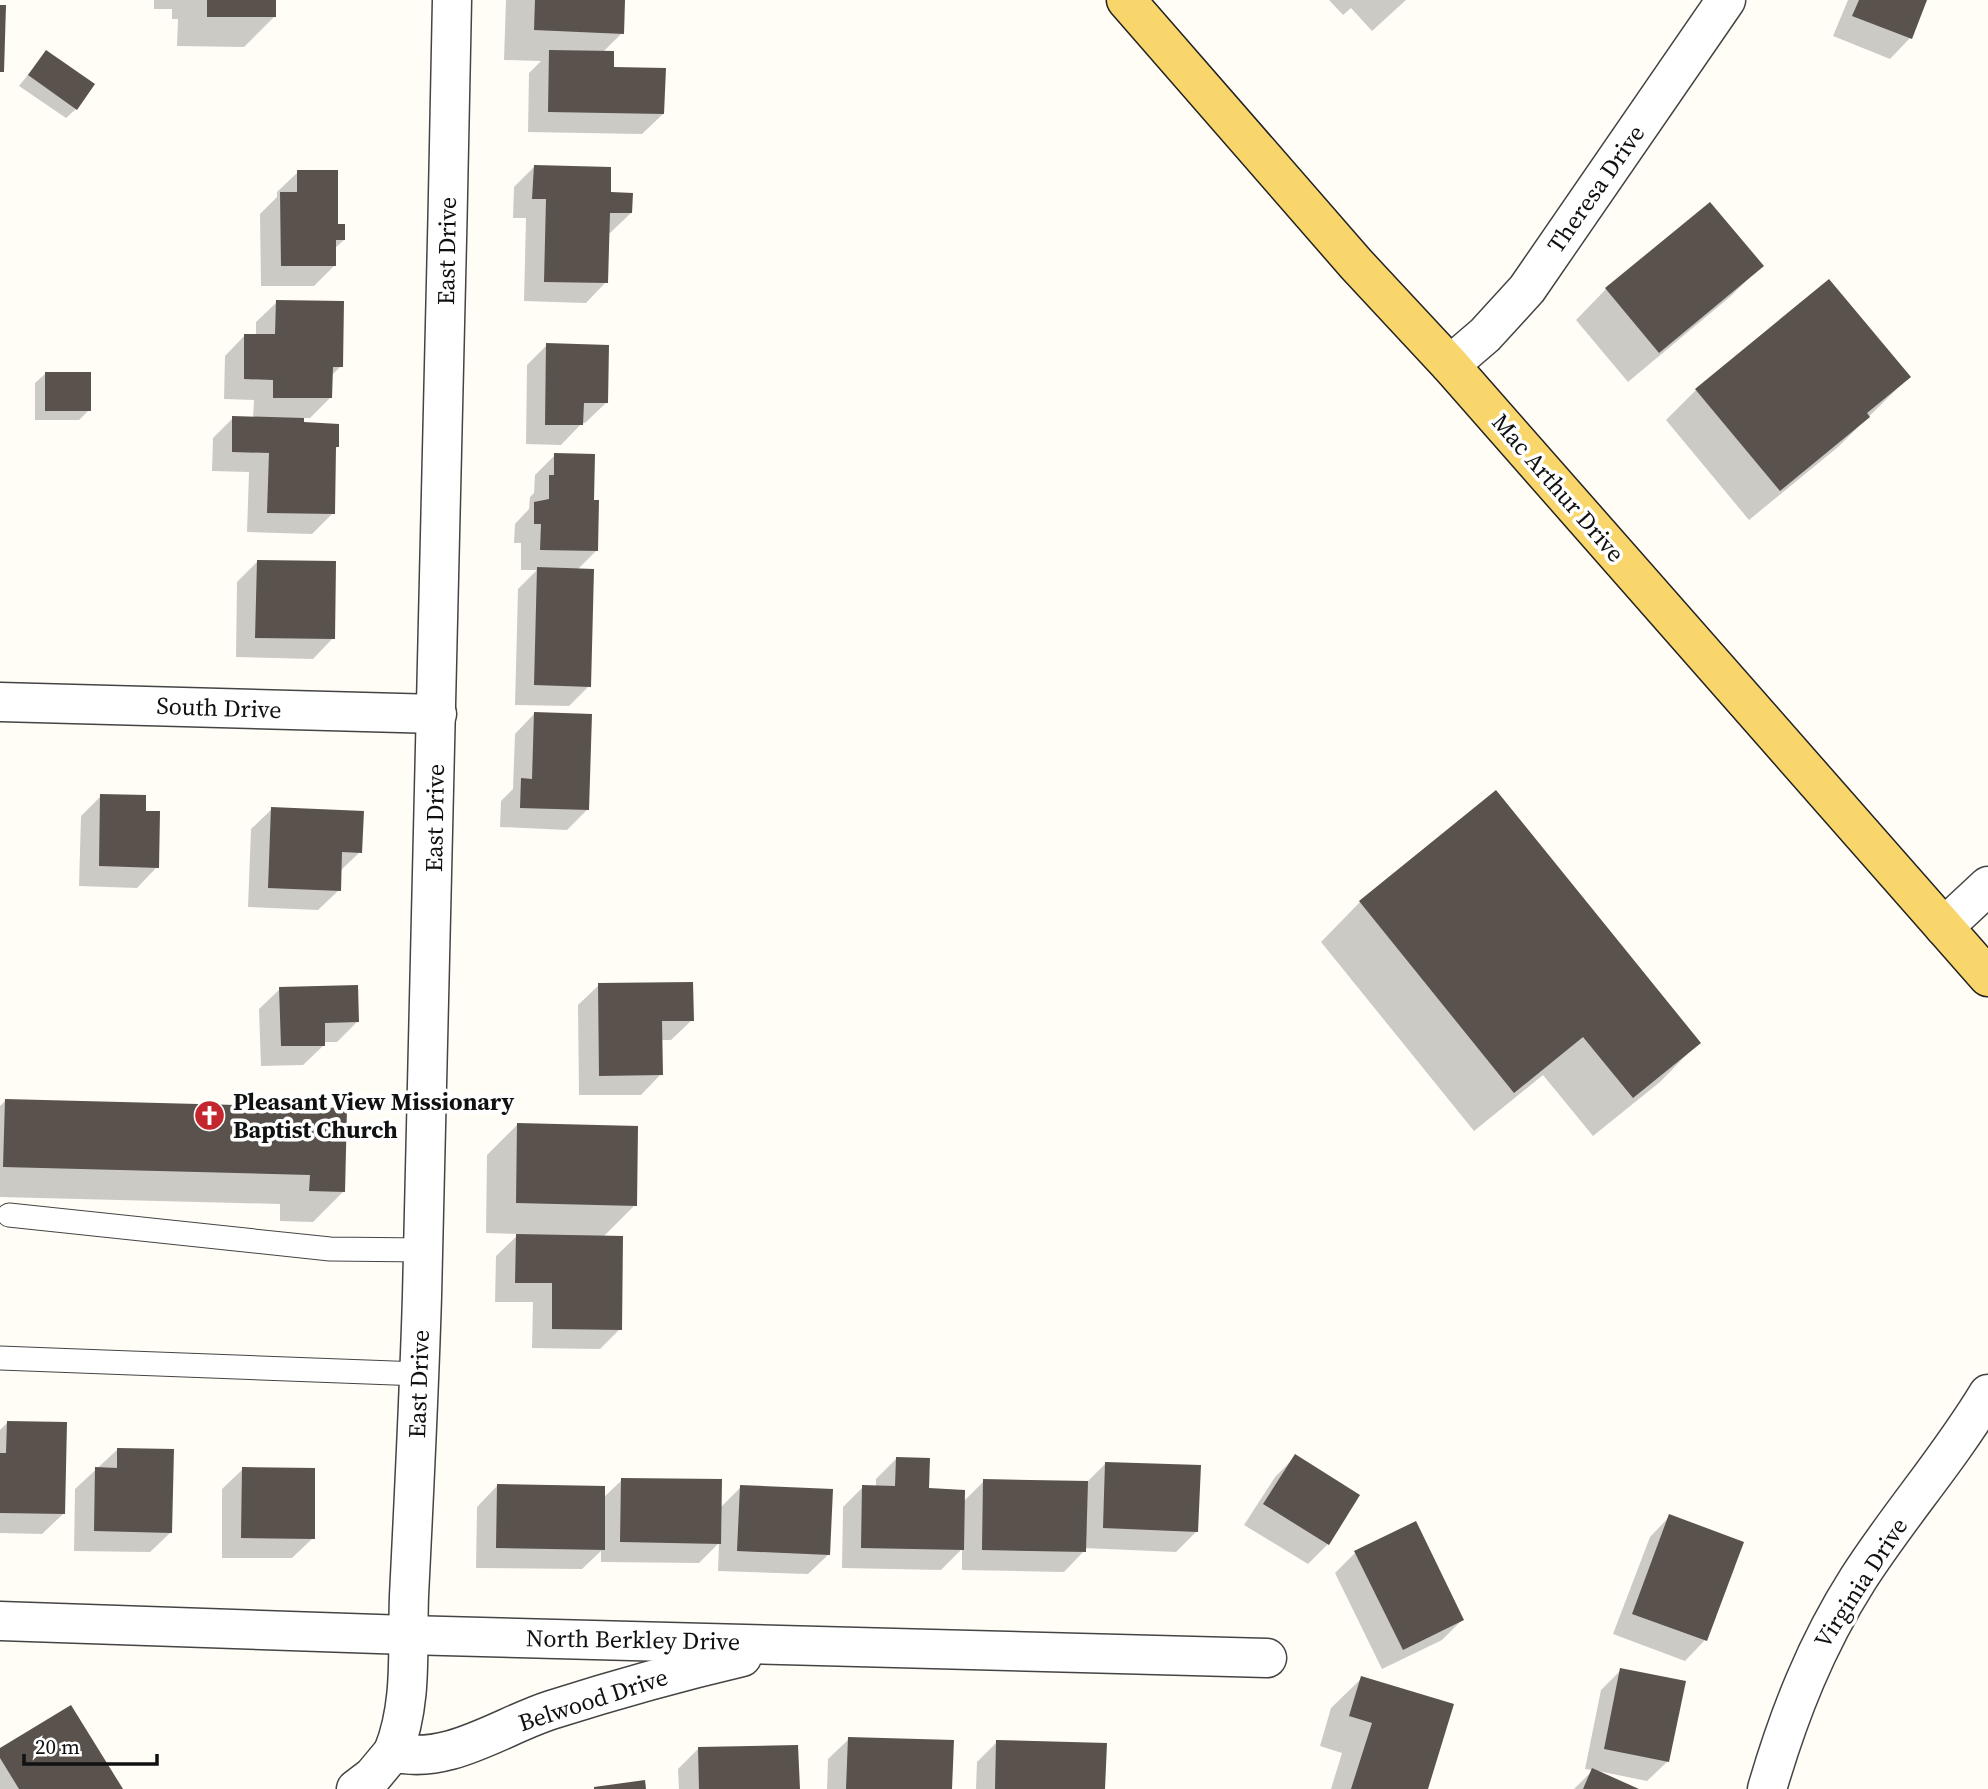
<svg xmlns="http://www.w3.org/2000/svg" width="1988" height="1789" viewBox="0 0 1988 1789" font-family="'Source Serif 4',serif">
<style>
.shadow{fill:#0003}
.building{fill:#5a524d}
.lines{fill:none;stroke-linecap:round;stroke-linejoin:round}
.lane-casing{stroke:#444;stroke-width:25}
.street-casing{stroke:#444;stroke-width:41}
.primary-casing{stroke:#222;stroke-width:41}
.lane{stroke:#fff;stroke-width:23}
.street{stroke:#fff;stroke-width:38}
.primary{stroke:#f9d66b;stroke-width:38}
.labels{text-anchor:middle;stroke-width:7;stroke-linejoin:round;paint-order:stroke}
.street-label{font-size:24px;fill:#111;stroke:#fff}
.poi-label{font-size:24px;font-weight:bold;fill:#111;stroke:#fff;text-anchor:start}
</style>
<rect width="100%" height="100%" fill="#fffdf5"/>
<!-- shadow -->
<g class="shadow">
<path d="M154,0H274V17L244,47L177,46L178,19H172V9H154Z"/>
<path d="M506,0H623L622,33L602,53L612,69L663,114L642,134L528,132L529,73L541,61L504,60Z"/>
<path d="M1329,0H1406L1372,31L1351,8L1343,15Z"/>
<path d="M1848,0H1925L1910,38L1890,59L1833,36Z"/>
<path d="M46,52L76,109L66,118L19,86Z"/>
<path d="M534,167L609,194L631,213L610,233H608L606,282L586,303L524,301L526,218H513L514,187Z"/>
<path d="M298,172L344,240L334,249L335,265L314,286H261L260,214L277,197V192Z"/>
<path d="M1761,266L1731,296L1628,382L1576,320L1606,289Z"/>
<path d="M277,302L341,366L331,376L330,398L310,418H303V424L337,447L335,449L333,513L312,534L247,532L249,472L212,471L213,438L233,418H253L254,400L224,399L225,356L245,335H256V322Z"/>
<path d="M547,345L606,403L585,423H582L561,445L526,444L527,365Z"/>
<path d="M45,374L89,410L79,420H35V383Z"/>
<path d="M1909,377L1838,447L1749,520L1666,420L1696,390Z"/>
<path d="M555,455L592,502L597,550L577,570L589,686L569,706L515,705L518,589L537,570H521V543H514L515,524L529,509L530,497L534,493L535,475Z"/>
<path d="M258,561L333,638L313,659L236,657L237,582Z"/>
<path d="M535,713L588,809L567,830L500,827L501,801L513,789L515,734Z"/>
<path d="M1496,793L1699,1042L1660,1082L1593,1136L1543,1075L1474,1131L1321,942L1360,902Z"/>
<path d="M101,796L157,867L137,888L79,886L81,816Z"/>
<path d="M272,809L360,852L339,872V890L318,910L248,907L251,829Z"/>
<path d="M599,985L692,1020L671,1040H661V1074L641,1095H579L578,1005Z"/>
<path d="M280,989L358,1021L337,1042H324V1045L303,1065L261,1066L259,1009Z"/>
<path d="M5,1101L345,1110L343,1192L313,1222L280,1221V1204L0,1197V1106Z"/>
<path d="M517,1125L635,1205L603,1237L620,1329L600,1349L532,1348L533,1302H495L496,1256L519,1234L486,1233L487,1155Z"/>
<path d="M8,1422L63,1514L42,1534L0,1533V1430Z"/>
<path d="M118,1449L171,1532L150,1552L74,1551L75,1489Z"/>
<path d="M1295,1457L1328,1544L1308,1564L1244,1525L1275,1477Z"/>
<path d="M896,1459L927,1490L963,1502L984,1481L1086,1483L1106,1463L1197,1531L1176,1552L1084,1548V1551L1064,1572L962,1570V1549L941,1570L842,1568L843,1507L863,1487H876V1479Z"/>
<path d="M243,1469L313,1538L292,1558H222V1489Z"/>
<path d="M622,1480L720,1508L741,1487L829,1554L808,1574L718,1571L719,1543L699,1563L601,1562V1551L582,1569L476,1568L477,1507L497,1486L603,1498Z"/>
<path d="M1670,1516L1742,1543L1705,1640L1685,1661L1613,1634L1650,1537Z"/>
<path d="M1355,1553L1462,1620L1442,1640L1382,1669L1335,1573Z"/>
<path d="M1621,1670L1668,1761L1647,1781L1598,1771L1634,1789H1574L1593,1770L1585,1769L1601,1690Z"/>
<path d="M1362,1678L1426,1789H1331L1342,1753L1320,1746L1331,1708Z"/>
<path d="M849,1739L950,1789H827L828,1759Z"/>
<path d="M997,1742L1104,1789H976L977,1762Z"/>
<path d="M698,1749L798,1789H679L678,1769Z"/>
<path d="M0,1750L121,1789H0Z"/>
</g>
<!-- building -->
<g class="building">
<rect x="207" y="0" width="69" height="17"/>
<path d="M535,0H625L624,34L534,30Z"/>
<path d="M1859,0H1927L1912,39L1852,16Z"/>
<path d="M0,5H6L4,72H0Z"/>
<path d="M46,50L95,84L77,110L28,75Z"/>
<path d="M549,50L614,51V67L666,68L664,114L548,112Z"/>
<path d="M534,165L611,167V192L633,193L632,213H610L608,283L544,282L546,199H532Z"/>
<path d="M297,170H338V224H345V240H336V266H281L280,192H297Z"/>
<path d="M1710,202L1764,266L1659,353L1605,288Z"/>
<path d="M1829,279L1911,377L1867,413L1870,417L1780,491L1695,389Z"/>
<path d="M276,300L344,301L343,367H333L332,398H273V380L244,379V334H275Z"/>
<path d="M546,343L609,345L608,403H584L583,425H545Z"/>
<rect x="45" y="372" width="46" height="39"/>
<path d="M232,416L304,418V422L339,424V447H336L335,514L267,513L269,453L232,452Z"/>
<path d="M554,453L595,454L594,500H599L598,551L540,550L541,524H534V502L549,499V475H554Z"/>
<path d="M257,560L336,561L335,639L255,638Z"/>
<path d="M537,567L594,569L591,687L534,685Z"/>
<path d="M534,712L592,714L589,810L520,808L521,778L532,779Z"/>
<path d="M1496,790L1701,1043L1633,1098L1583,1037L1514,1093L1359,901Z"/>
<path d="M100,794L146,795V811H160L159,868L99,866Z"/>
<path d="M271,807L364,811L362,853L342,852L341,891L268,888Z"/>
<path d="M693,982L694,1021H662L663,1075L599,1076L598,983Z"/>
<path d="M358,985L359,1022L325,1023V1046H281L279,987Z"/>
<path d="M5,1099L347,1108L345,1192L309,1191L310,1175L3,1167Z"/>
<path d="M517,1123L638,1126L637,1206L516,1203Z"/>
<path d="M516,1234L623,1236L622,1330L552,1329V1283H515Z"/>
<path d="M7,1421L67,1422L65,1514L0,1513V1453H6Z"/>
<path d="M117,1448L174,1449L172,1533L94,1531L95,1467L117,1468Z"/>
<path d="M1295,1454L1360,1495L1329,1545L1263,1504Z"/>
<path d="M896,1457L930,1458L929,1488L965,1490L964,1550L861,1548L862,1485L895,1486Z"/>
<path d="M1105,1462L1201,1465L1198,1532L1103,1528Z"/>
<path d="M242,1467L315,1468V1539L241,1538Z"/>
<path d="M621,1478L722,1479L721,1544L620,1542Z"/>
<path d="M983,1479L1088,1481L1086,1552L982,1550Z"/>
<path d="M497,1484L605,1486V1550L496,1548Z"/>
<path d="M740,1485L833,1489L830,1555L737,1551Z"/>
<path d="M1669,1514L1744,1542L1707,1641L1632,1614Z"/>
<path d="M1416,1521L1464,1620L1403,1650L1354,1551Z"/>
<path d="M1620,1668L1686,1681L1669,1762L1604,1749Z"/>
<path d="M1361,1676L1454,1704L1428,1789H1351L1372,1723L1349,1716Z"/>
<path d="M71,1705L123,1789H19L0,1758V1748Z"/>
<path d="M848,1737L954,1740L952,1789H846Z"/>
<path d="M996,1740L1107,1743L1105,1789H995Z"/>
<path d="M798,1745L800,1789H699L698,1747Z"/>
<path d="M1592,1768L1639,1789H1583Z"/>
<path d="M645,1780L646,1789H594V1787Z"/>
</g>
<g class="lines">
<defs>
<g id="lane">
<path d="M9,1215L330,1249L424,1250"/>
<path d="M0,1358L420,1374"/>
</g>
<g id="street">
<path d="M1450,365L1485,335L1527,289L1726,0"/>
<path d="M0,702L437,714"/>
<path d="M1944,927L1988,886"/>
<path d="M0,1621L407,1635L1267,1658"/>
<path d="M393,1752C413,1703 407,1648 409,1596C414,1496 419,1396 422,1296C435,864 443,432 452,0"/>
<path d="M356,1789L373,1776L393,1752C448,1766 501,1726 551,1710C614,1690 678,1672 742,1657"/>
<path d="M1767,1789C1789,1714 1816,1645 1858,1579C1899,1515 1949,1459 1988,1394"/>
</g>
<path id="primary" d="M1126,0L1356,264L1450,365L1988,977"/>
</defs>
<!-- lane casing -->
<use href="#lane" class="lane-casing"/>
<!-- street casing -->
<use href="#street" class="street-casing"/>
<!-- primary casing -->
<use href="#primary" class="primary-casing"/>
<!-- lane -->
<use href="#lane" class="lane"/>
<!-- street -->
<use href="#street" class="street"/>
<!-- primary -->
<use href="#primary" class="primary"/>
</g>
<!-- icons -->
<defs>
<symbol id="church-disc" viewBox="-11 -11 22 22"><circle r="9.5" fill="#c4262e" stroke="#fff"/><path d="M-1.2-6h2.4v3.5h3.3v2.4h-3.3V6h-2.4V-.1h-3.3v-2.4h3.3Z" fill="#fff"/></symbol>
</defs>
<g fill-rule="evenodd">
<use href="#church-disc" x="192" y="1098" width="35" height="35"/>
</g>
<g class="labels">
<!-- street labels -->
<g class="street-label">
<text transform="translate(1596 189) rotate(-55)" y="8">Theresa Drive</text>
<text transform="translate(447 251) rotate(-89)" y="8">East Drive</text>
<text transform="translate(1558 488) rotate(49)" y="8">Mac Arthur Drive</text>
<text transform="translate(219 708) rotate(2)" y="8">South Drive</text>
<text transform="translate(435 818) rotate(-89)" y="8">East Drive</text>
<text transform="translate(419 1384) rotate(-88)" y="8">East Drive</text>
<text transform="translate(1861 1583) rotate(-57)" y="8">Virginia Drive</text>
<text transform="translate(633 1640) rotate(1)" y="8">North Berkley Drive</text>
<text transform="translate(593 1700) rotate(-18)" y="8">Belwood Drive</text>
</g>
<!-- poi labels -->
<g class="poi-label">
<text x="233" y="1110">Pleasant View Missionary<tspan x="233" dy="28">Baptist Church</tspan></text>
</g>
</g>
<!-- scale -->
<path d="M24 1754v10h133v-10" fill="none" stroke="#111111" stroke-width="3.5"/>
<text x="35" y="1754" font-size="21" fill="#111111" stroke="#ffffff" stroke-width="5" paint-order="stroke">20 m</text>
</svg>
